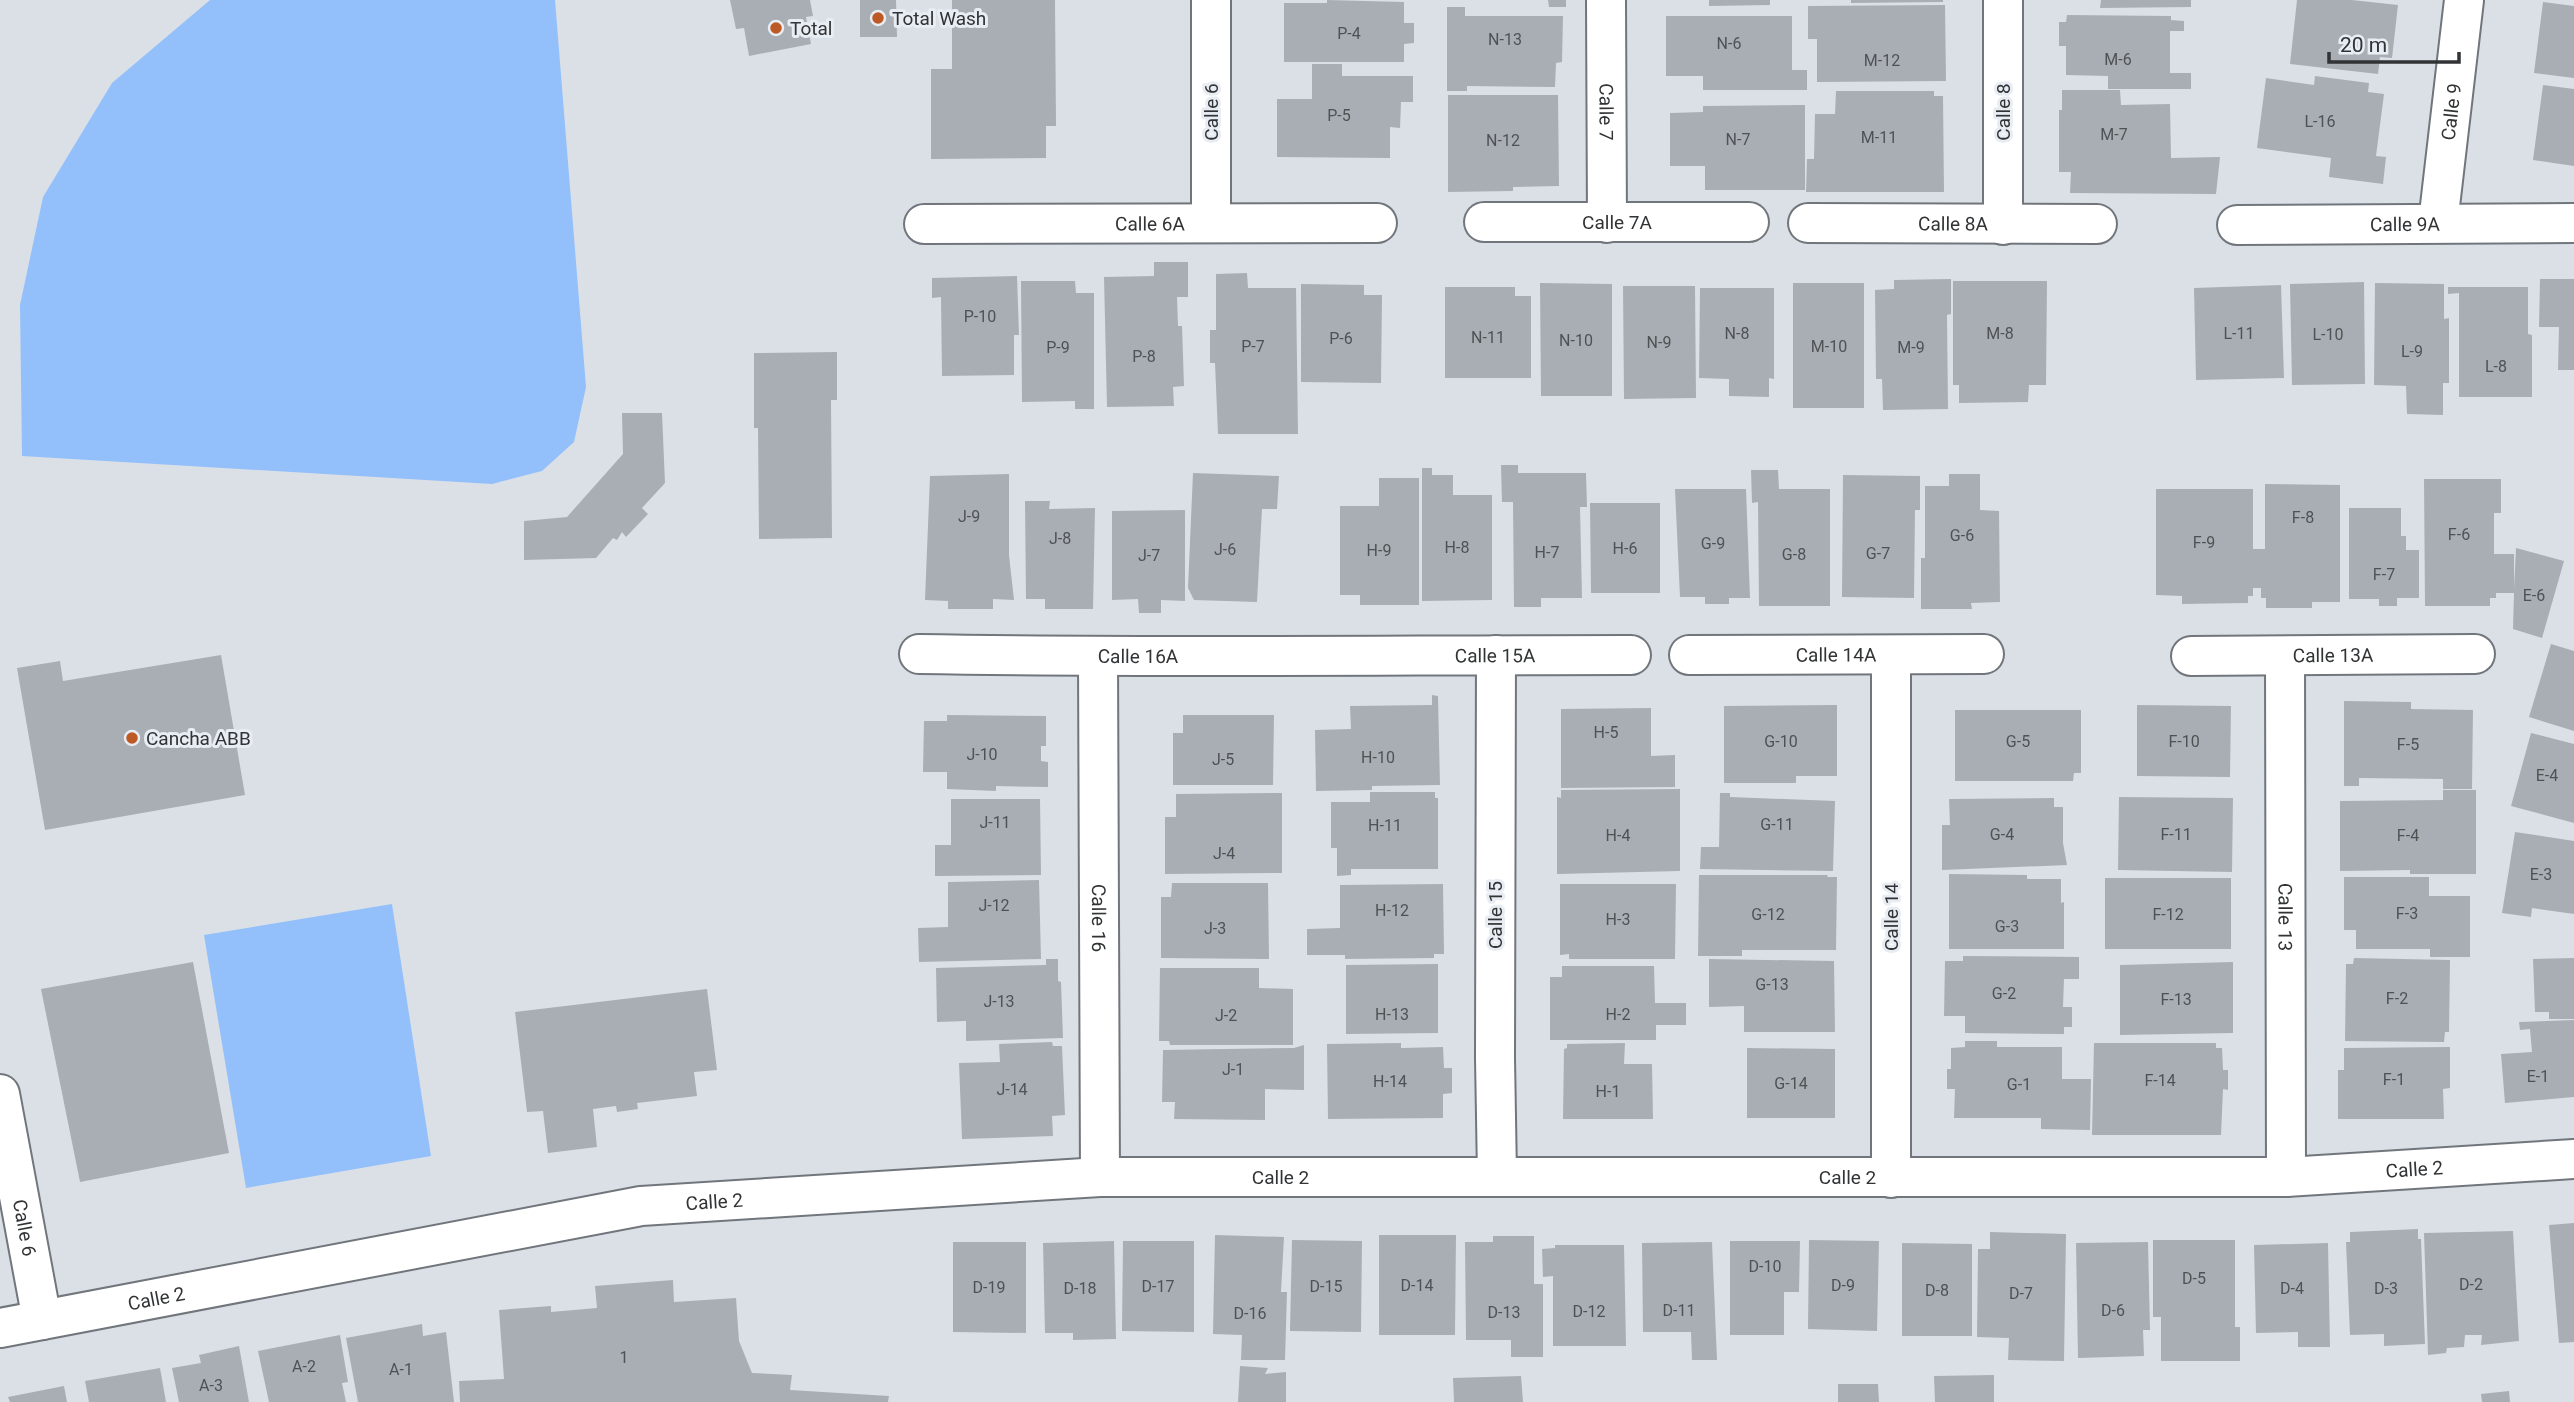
<svg xmlns="http://www.w3.org/2000/svg" width="2574" height="1402" viewBox="0 0 2574 1402" font-family="Roboto,sans-serif">
<style>
.green{fill:#93c0fa}
.building{fill:#a9aeb4}
.lines{fill:none;stroke-linecap:round;stroke-linejoin:round}
.minor-casing{stroke:#71767c;stroke-width:42}
.minor{stroke:#fff;stroke-width:38}
.poi-dot{fill:#bd5925;stroke:#e8edf4;stroke-width:2.5}
.labels{text-anchor:middle;stroke-width:6;stroke-linejoin:round;paint-order:stroke}
.number-label{font-size:16px;fill:#4f5255}
.poi-label{font-size:19px;fill:#313335;stroke:#e8edf4;text-anchor:start}
.street-label{font-size:19px;fill:#313335;stroke:#e8edf4}
</style>
<rect width="100%" height="100%" fill="#dbe0e7"/>
<!-- green -->
<g class="green">
<path d="M210,0H555L586,387L574,442L542,471L492,484L22,456L20,305L43,197L112,83Z"/>
<path d="M392,904L431,1156L246,1188L204,935Z"/>
</g>
<!-- building -->
<g class="building">
<path d="M730,0H810L813,16L806,17L811,44L749,56L744,28L736,29Z"/>
<path d="M860,0H896L897,37H860Z"/>
<path d="M952,0H1055L1056,126H1046V158L931,159V69H952Z"/>
<path d="M1327,0L1404,2V23H1414V43L1404,44V62H1284V3H1327Z"/>
<path d="M1548,0H1566V7H1549Z"/>
<path d="M1709,0H1770V5L1709,6Z"/>
<path d="M1851,0H1943V2L1851,3Z"/>
<path d="M2101,0H2191V7L2100,8Z"/>
<path d="M2297,0H2352L2398,5L2392,58L2380,57L2378,74L2290,64Z"/>
<path d="M2543,2L2574,6V78L2534,73Z"/>
<path d="M1945,5L1946,81L1817,82V39H1808V6Z"/>
<path d="M1447,7H1465V16H1563L1562,62L1556,63L1555,87L1467,86V91H1447Z"/>
<path d="M2067,15L2171,16V20L2184,21V31H2170V73H2191V89H2108V76L2066,75V46H2059V22H2066Z"/>
<path d="M1666,16H1792V70H1807V90H1703V76H1666Z"/>
<path d="M1312,64H1342V76H1413V102H1401L1400,128L1390,127V158L1277,157V99H1312Z"/>
<path d="M2315,76L2369,83L2368,92L2384,94L2376,156L2386,157L2383,184L2329,177L2331,158L2257,148L2266,78L2314,85Z"/>
<path d="M2543,85L2574,89V166L2533,160Z"/>
<path d="M2062,90H2120L2121,105L2170,104L2171,158L2220,157L2216,194L2070,193L2071,172H2059V110H2062Z"/>
<path d="M1836,91H1934V96H1943L1944,192H1806L1807,159H1814L1815,114H1835Z"/>
<path d="M1448,95H1558L1559,186L1513,187V191L1448,192Z"/>
<path d="M1805,105V190H1705V166H1670V113L1703,112V106Z"/>
<path d="M1154,262H1188V297H1177L1178,326H1182L1184,386L1173,387L1174,406L1107,407L1104,277L1154,276Z"/>
<path d="M1247,273L1248,288H1296L1298,434H1218L1215,363H1210V330H1216V274Z"/>
<path d="M1017,276L1019,335H1014V375L942,376L941,297L932,298V278Z"/>
<path d="M1951,279V314L1947,315L1948,409L1883,410L1882,379H1876L1875,290L1894,289V280Z"/>
<path d="M2540,279H2574V370H2558L2559,327H2539Z"/>
<path d="M1021,281H1075L1076,293H1094V409H1075V401L1022,402Z"/>
<path d="M1953,281H2047L2046,385H2029L2028,402L1959,403V385H1953Z"/>
<path d="M2364,282L2365,384L2292,385L2290,284Z"/>
<path d="M1540,283L1612,284V396H1541Z"/>
<rect x="1793" y="283" width="71" height="125"/>
<path d="M2375,283L2444,284V319L2449,318V383H2443V415L2407,414L2406,386L2374,385Z"/>
<path d="M1301,284L1364,285V295H1382L1381,383L1301,382Z"/>
<path d="M2281,285L2284,378L2196,380L2194,288Z"/>
<path d="M1623,286H1695L1696,398L1624,399Z"/>
<path d="M1445,287H1515V296H1531V378H1445Z"/>
<path d="M2448,287H2528V334L2532,335V397H2459V293L2448,294Z"/>
<path d="M1700,288H1774V379L1769,378V397L1729,396V379L1699,378Z"/>
<path d="M837,352V400H831L832,538L759,539L758,428H754V353Z"/>
<path d="M622,413H662L665,483L642,508L648,514L626,537L622,532L617,540L613,538L596,558L524,560V521L567,517L623,454Z"/>
<path d="M1501,465H1518V473H1586L1587,507H1580L1582,598H1541V607H1514L1513,502H1502Z"/>
<path d="M1422,468H1432V475H1453V495H1492V600L1422,601Z"/>
<path d="M1751,470H1778L1779,489H1830V606H1759L1758,502L1752,503Z"/>
<path d="M1193,473L1279,476L1277,509H1262L1257,602L1194,600L1188,588Z"/>
<path d="M1009,474V555L1014,600L993,599V609H948V601L925,600L930,476Z"/>
<path d="M1949,474H1980V510L1999,511L2000,602L1971,603L1972,609H1921V558H1925V486H1949Z"/>
<path d="M1843,475L1920,476V510H1915L1914,598L1842,597Z"/>
<path d="M1379,478H1419V605H1360V595H1340V506H1379Z"/>
<path d="M2424,479H2501V513H2494V554H2514V589L2516,548L2564,561L2542,638L2513,629L2514,593H2496V598H2490V606H2425Z"/>
<path d="M2265,484L2340,485V602H2312V608H2266V598H2261V588H2253V596H2248V603L2182,604V596L2156,595V489H2253V549H2265Z"/>
<path d="M1675,489H1746L1750,598H1729V604H1705V597H1680Z"/>
<path d="M1025,501H1050L1049,509L1095,508L1093,609H1045V599H1026Z"/>
<path d="M1590,503H1660V593H1591Z"/>
<path d="M2349,508H2401V536H2406V550H2419V598H2397V606H2379V599H2349Z"/>
<path d="M1185,510V601L1161,600V613H1139L1138,599L1112,600V511Z"/>
<path d="M2551,644L2574,651V731L2529,717Z"/>
<path d="M221,655L245,795L45,830L17,668L60,661L63,681Z"/>
<path d="M1432,695L1438,696L1440,785L1372,786V790L1316,791L1315,730L1351,729L1350,706L1432,705Z"/>
<path d="M2344,701L2411,702V709L2473,710L2472,789H2443V779L2359,778V786H2344Z"/>
<path d="M1837,705V776H1796V783H1724V706Z"/>
<path d="M2137,705L2231,706L2230,777L2137,776Z"/>
<path d="M1651,708V756L1675,755V787L1561,788V709Z"/>
<path d="M1955,710H2081V773H2074L2073,781H1955Z"/>
<path d="M947,715L1046,716V746H1041V761L1048,762V787L996,786V791L947,789V772H923L924,721H947Z"/>
<path d="M1183,715H1274L1273,785H1173V733H1183Z"/>
<path d="M2531,733L2574,744V823L2511,806Z"/>
<path d="M1680,789V871L1557,874V797L1561,798V790Z"/>
<path d="M2443,790H2476V874H2410V870L2340,871V801L2443,800Z"/>
<path d="M1370,792H1435V798H1438V869H1351V875L1337,876V848H1331V802H1370Z"/>
<path d="M1282,793V873L1165,874V817H1176V794Z"/>
<path d="M1720,793H1730V797L1835,801L1833,871L1700,869L1701,847H1719Z"/>
<path d="M2119,797L2233,798L2232,872L2118,870Z"/>
<path d="M2054,798V807H2063V843L2067,865L1942,870V825H1950L1949,799Z"/>
<path d="M951,799H1040L1041,875L935,876V845H951Z"/>
<path d="M2515,832L2574,841V914L2532,908L2531,917L2502,913Z"/>
<path d="M1949,874L2027,875V879H2061V903L2064,902V949H1949Z"/>
<path d="M1699,875H1828L1827,877H1837L1836,950H1742V956H1698Z"/>
<path d="M2344,877H2429V896H2470V957H2430V949H2356V930H2344Z"/>
<rect x="2105" y="878" width="126" height="71"/>
<path d="M1039,880L1041,959L919,962L918,928L948,927V882Z"/>
<path d="M1172,883H1268L1269,959L1161,958V897H1171Z"/>
<path d="M1443,884L1444,954H1434V958L1345,959V955H1307V929L1340,928V885Z"/>
<path d="M1560,884H1676L1675,959H1569V954L1560,955Z"/>
<path d="M1963,956L2079,957V979H2064L2063,1007H2072V1027H2064V1034L1965,1033V1016H1944L1945,961H1963Z"/>
<path d="M2354,958L2450,960L2449,1032H2445L2444,1042L2345,1041L2346,964H2353Z"/>
<path d="M2574,958V1019H2549V1012H2535L2533,959Z"/>
<path d="M1046,959H1058V981L1061,982L1063,1038L966,1041V1021L937,1022L936,968L1046,965Z"/>
<path d="M1709,959L1834,961L1835,1032H1744V1006L1709,1007Z"/>
<path d="M193,962L229,1153L80,1182L41,989Z"/>
<path d="M2233,962V1033L2120,1035V965Z"/>
<path d="M1438,964V1033L1346,1034V965Z"/>
<path d="M1562,966H1654L1655,1003H1686V1025H1656V1040H1550V977H1562Z"/>
<path d="M1160,968H1259V988L1293,989V1045H1170L1169,1041H1159Z"/>
<path d="M707,989L717,1070L694,1072L697,1096L637,1103L638,1109L617,1112L616,1106L593,1109L597,1147L548,1153L543,1111L527,1112L515,1012Z"/>
<path d="M2574,1020V1097L2505,1103L2501,1054L2532,1052L2530,1029L2520,1030L2519,1022Z"/>
<path d="M1965,1041H1997V1047H2062V1079H2091L2090,1130L2041,1129V1118H1954L1955,1089H1947V1069H1951V1048L1965,1047Z"/>
<path d="M1052,1042L1053,1046H1062L1065,1115L1052,1116L1053,1136L962,1139L959,1063L1000,1062L999,1044Z"/>
<path d="M1401,1043V1048L1443,1047L1444,1068H1452V1093L1443,1094V1118L1328,1119L1327,1044Z"/>
<path d="M1625,1043L1624,1064H1652L1653,1119H1563L1564,1049L1567,1048V1044Z"/>
<path d="M2094,1043H2216V1048H2222L2223,1070H2228V1090L2223,1089L2221,1135H2092Z"/>
<path d="M1304,1045V1090L1265,1089V1120L1174,1119L1175,1102H1162L1163,1050L1294,1048Z"/>
<path d="M2450,1047V1088L2443,1089L2444,1119H2338V1070H2344V1048Z"/>
<path d="M1747,1048L1835,1049V1118H1747Z"/>
<path d="M2574,1223V1342L2559,1343L2549,1225Z"/>
<path d="M2418,1229V1239H2421L2425,1344L2384,1346V1334L2350,1335L2346,1242H2350V1232Z"/>
<path d="M2513,1231L2519,1341L2481,1345L2482,1335H2465L2464,1347L2447,1348L2446,1353L2428,1355L2424,1233Z"/>
<path d="M1990,1232L2066,1234L2064,1361L2008,1360L2009,1338L1977,1337L1978,1249H1990Z"/>
<path d="M1215,1235L1284,1237L1281,1292H1287L1285,1360H1241L1242,1335L1213,1334Z"/>
<path d="M1379,1235H1456L1455,1335H1379Z"/>
<path d="M1493,1236H1534V1284H1543V1357H1511V1340H1466L1465,1242H1493Z"/>
<path d="M1292,1240L1362,1241L1361,1332L1290,1331Z"/>
<path d="M1809,1240L1879,1241L1877,1331L1808,1329Z"/>
<path d="M2153,1240H2235V1327H2240V1361H2161V1317H2153Z"/>
<path d="M1114,1241L1116,1339L1073,1340V1333H1045L1043,1243Z"/>
<path d="M1123,1241H1194V1332L1122,1331Z"/>
<path d="M1730,1241H1800L1799,1292H1784V1335H1730Z"/>
<path d="M953,1242H1026V1333L953,1332Z"/>
<path d="M1712,1242L1717,1360H1692L1691,1332H1643L1642,1243Z"/>
<path d="M2148,1242L2150,1330H2143L2144,1356L2078,1358L2076,1243Z"/>
<path d="M1902,1243L1972,1244V1336H1902Z"/>
<path d="M2328,1243L2330,1347H2298V1332L2256,1333L2254,1245Z"/>
<path d="M1555,1245H1624L1626,1346H1553V1276L1543,1277L1542,1249L1555,1248Z"/>
<path d="M673,1280L674,1302L736,1298L739,1341L752,1373L792,1375L790,1390L889,1396L888,1402H460L459,1381L504,1379L499,1310L551,1306V1312L597,1308L595,1286Z"/>
<path d="M422,1324L423,1336L446,1332L454,1402H358L346,1338Z"/>
<path d="M340,1335L348,1382L342,1383L346,1402H269L258,1351Z"/>
<path d="M239,1346L249,1402H179L172,1368L201,1363L199,1355Z"/>
<path d="M1240,1366L1268,1368L1265,1374L1286,1372V1402H1238Z"/>
<path d="M160,1368L166,1402H89L85,1381Z"/>
<path d="M1994,1375V1402H1935L1934,1376Z"/>
<path d="M1521,1376L1523,1402H1454L1453,1378Z"/>
<path d="M1838,1384H1878L1879,1402H1838Z"/>
<path d="M64,1386L67,1402H10L8,1397Z"/>
<path d="M2509,1391L2510,1402H2482L2481,1394Z"/>
</g>
<g class="lines">
<defs>
<g id="minor">
<path d="M1211,0V223"/>
<path id="s1" d="M1606,0L1607,223"/>
<path id="s2" d="M1484,222H1749"/>
<path id="s3" d="M1808,223L2097,224"/>
<path id="s4" d="M2438,223L2464,0"/>
<path id="s5" d="M924,224L1377,223"/>
<path d="M2003,225V0"/>
<path id="s6" d="M2237,225L2574,223"/>
<path id="s7" d="M919,654C1156,658 1394,655 1631,655"/>
<path d="M1496,655L1495,1058L1497,1176"/>
<path id="s8" d="M1689,655L1984,654"/>
<path d="M1891,656V1178"/>
<path id="s9" d="M2191,656L2475,654"/>
<path id="s10" d="M2285,656L2286,1177"/>
<path id="s11" d="M1098,657L1100,1177"/>
<path id="s12" d="M0,1094L42,1320"/>
<path id="s13" d="M0,1328L641,1206L1100,1177H2286L2574,1159"/>
</g>
</defs>
<!-- minor casing -->
<use href="#minor" class="minor-casing"/>
<!-- minor -->
<use href="#minor" class="minor"/>
</g>
<!-- markers -->
<g class="poi-dot">
<circle cx="878" cy="18" r="7"/>
<circle cx="776" cy="28" r="7"/>
<circle cx="132" cy="738" r="7"/>
</g>
<g class="labels">
<!-- number labels -->
<g class="number-label">
<text x="1349" y="39">P-4</text>
<text x="1505" y="45">N-13</text>
<text x="1729" y="49">N-6</text>
<text x="2118" y="65">M-6</text>
<text x="1882" y="66">M-12</text>
<text x="1339" y="121">P-5</text>
<text x="2320" y="127">L-16</text>
<text x="2114" y="140">M-7</text>
<text x="1879" y="143">M-11</text>
<text x="1738" y="145">N-7</text>
<text x="1503" y="146">N-12</text>
<text x="980" y="322">P-10</text>
<text x="1737" y="339">N-8</text>
<text x="2000" y="339">M-8</text>
<text x="2239" y="339">L-11</text>
<text x="2328" y="340">L-10</text>
<text x="1488" y="343">N-11</text>
<text x="1341" y="344">P-6</text>
<text x="1576" y="346">N-10</text>
<text x="1659" y="348">N-9</text>
<text x="1253" y="352">P-7</text>
<text x="1829" y="352">M-10</text>
<text x="1058" y="353">P-9</text>
<text x="1911" y="353">M-9</text>
<text x="2412" y="357">L-9</text>
<text x="1144" y="362">P-8</text>
<text x="2496" y="372">L-8</text>
<text x="969" y="522">J-9</text>
<text x="2303" y="523">F-8</text>
<text x="2459" y="540">F-6</text>
<text x="1962" y="541">G-6</text>
<text x="1060" y="544">J-8</text>
<text x="2204" y="548">F-9</text>
<text x="1713" y="549">G-9</text>
<text x="1457" y="553">H-8</text>
<text x="1625" y="554">H-6</text>
<text x="1225" y="555">J-6</text>
<text x="1379" y="556">H-9</text>
<text x="1547" y="558">H-7</text>
<text x="1878" y="559">G-7</text>
<text x="1794" y="560">G-8</text>
<text x="1149" y="561">J-7</text>
<text x="2384" y="580">F-7</text>
<text x="2534" y="601">E-6</text>
<text x="1606" y="738">H-5</text>
<text x="1781" y="747">G-10</text>
<text x="2018" y="747">G-5</text>
<text x="2184" y="747">F-10</text>
<text x="2408" y="750">F-5</text>
<text x="982" y="760">J-10</text>
<text x="1378" y="763">H-10</text>
<text x="1223" y="765">J-5</text>
<text x="2547" y="781">E-4</text>
<text x="995" y="828">J-11</text>
<text x="1777" y="830">G-11</text>
<text x="1385" y="831">H-11</text>
<text x="2002" y="840">G-4</text>
<text x="2176" y="840">F-11</text>
<text x="1618" y="841">H-4</text>
<text x="2408" y="841">F-4</text>
<text x="1224" y="859">J-4</text>
<text x="2541" y="880">E-3</text>
<text x="994" y="911">J-12</text>
<text x="1392" y="916">H-12</text>
<text x="2407" y="919">F-3</text>
<text x="1768" y="920">G-12</text>
<text x="2168" y="920">F-12</text>
<text x="1618" y="925">H-3</text>
<text x="2007" y="932">G-3</text>
<text x="1215" y="934">J-3</text>
<text x="1772" y="990">G-13</text>
<text x="2004" y="999">G-2</text>
<text x="2397" y="1004">F-2</text>
<text x="2176" y="1005">F-13</text>
<text x="999" y="1007">J-13</text>
<text x="1392" y="1020">H-13</text>
<text x="1618" y="1020">H-2</text>
<text x="1226" y="1021">J-2</text>
<text x="1233" y="1075">J-1</text>
<text x="2538" y="1082">E-1</text>
<text x="2394" y="1085">F-1</text>
<text x="2160" y="1086">F-14</text>
<text x="1390" y="1087">H-14</text>
<text x="1791" y="1089">G-14</text>
<text x="2019" y="1090">G-1</text>
<text x="1012" y="1095">J-14</text>
<text x="1608" y="1097">H-1</text>
<text x="1765" y="1272">D-10</text>
<text x="2194" y="1284">D-5</text>
<text x="2471" y="1290">D-2</text>
<text x="1417" y="1291">D-14</text>
<text x="1843" y="1291">D-9</text>
<text x="1158" y="1292">D-17</text>
<text x="1326" y="1292">D-15</text>
<text x="989" y="1293">D-19</text>
<text x="1080" y="1294">D-18</text>
<text x="2292" y="1294">D-4</text>
<text x="2386" y="1294">D-3</text>
<text x="1937" y="1296">D-8</text>
<text x="2021" y="1299">D-7</text>
<text x="1679" y="1316">D-11</text>
<text x="2113" y="1316">D-6</text>
<text x="1589" y="1317">D-12</text>
<text x="1504" y="1318">D-13</text>
<text x="1250" y="1319">D-16</text>
<text x="624" y="1363">1</text>
<text x="304" y="1372">A-2</text>
<text x="401" y="1375">A-1</text>
<text x="211" y="1391">A-3</text>
</g>
<!-- poi labels -->
<g class="poi-label">
<text x="892" y="25">Total Wash</text>
<text x="790" y="35">Total</text>
<text x="146" y="745">Cancha ABB</text>
</g>
<!-- street labels -->
<g class="street-label">
<text dy="7" stroke="none"><textPath href="#s1" startOffset="112">Calle 7</textPath></text>
<text dy="7" stroke="none"><textPath href="#s4" startOffset="112">Calle 9</textPath></text>
<text transform="translate(1211 112) rotate(-90)" y="7">Calle 6</text>
<text transform="translate(2003 112) rotate(-90)" y="7">Calle 8</text>
<text dy="7" stroke="none"><textPath href="#s5" startOffset="226">Calle 6A</textPath></text>
<text dy="7" stroke="none"><textPath href="#s2" startOffset="133">Calle 7A</textPath></text>
<text dy="7" stroke="none"><textPath href="#s6" startOffset="168">Calle 9A</textPath></text>
<text dy="7" stroke="none"><textPath href="#s3" startOffset="145">Calle 8A</textPath></text>
<text dy="7" stroke="none"><textPath href="#s7" startOffset="576">Calle 15A</textPath></text>
<text dy="7" stroke="none"><textPath href="#s7" startOffset="219">Calle 16A</textPath></text>
<text dy="7" stroke="none"><textPath href="#s8" startOffset="147">Calle 14A</textPath></text>
<text dy="7" stroke="none"><textPath href="#s9" startOffset="142">Calle 13A</textPath></text>
<text transform="translate(1495 915) rotate(-90)" y="7">Calle 15</text>
<text dy="7" stroke="none"><textPath href="#s11" startOffset="261">Calle 16</textPath></text>
<text transform="translate(1891 917) rotate(-90)" y="7">Calle 14</text>
<text dy="7" stroke="none"><textPath href="#s10" startOffset="261">Calle 13</textPath></text>
<text dy="7" stroke="none"><textPath href="#s13" startOffset="2427">Calle 2</textPath></text>
<text dy="7" stroke="none"><textPath href="#s13" startOffset="1293">Calle 2</textPath></text>
<text dy="7" stroke="none"><textPath href="#s13" startOffset="1860">Calle 2</textPath></text>
<text dy="7" stroke="none"><textPath href="#s13" startOffset="726">Calle 2</textPath></text>
<text dy="7" stroke="none"><textPath href="#s12" startOffset="136">Calle 6</textPath></text>
<text dy="7" stroke="none"><textPath href="#s13" startOffset="159">Calle 2</textPath></text>
</g>
</g>
<!-- scale -->
<path d="M2329 52v10h130v-10" fill="none" stroke="#313335" stroke-width="3.5"/>
<text x="2340" y="52" font-size="21" fill="#313335" stroke="#e8edf4" stroke-width="5" paint-order="stroke">20 m</text>
</svg>
